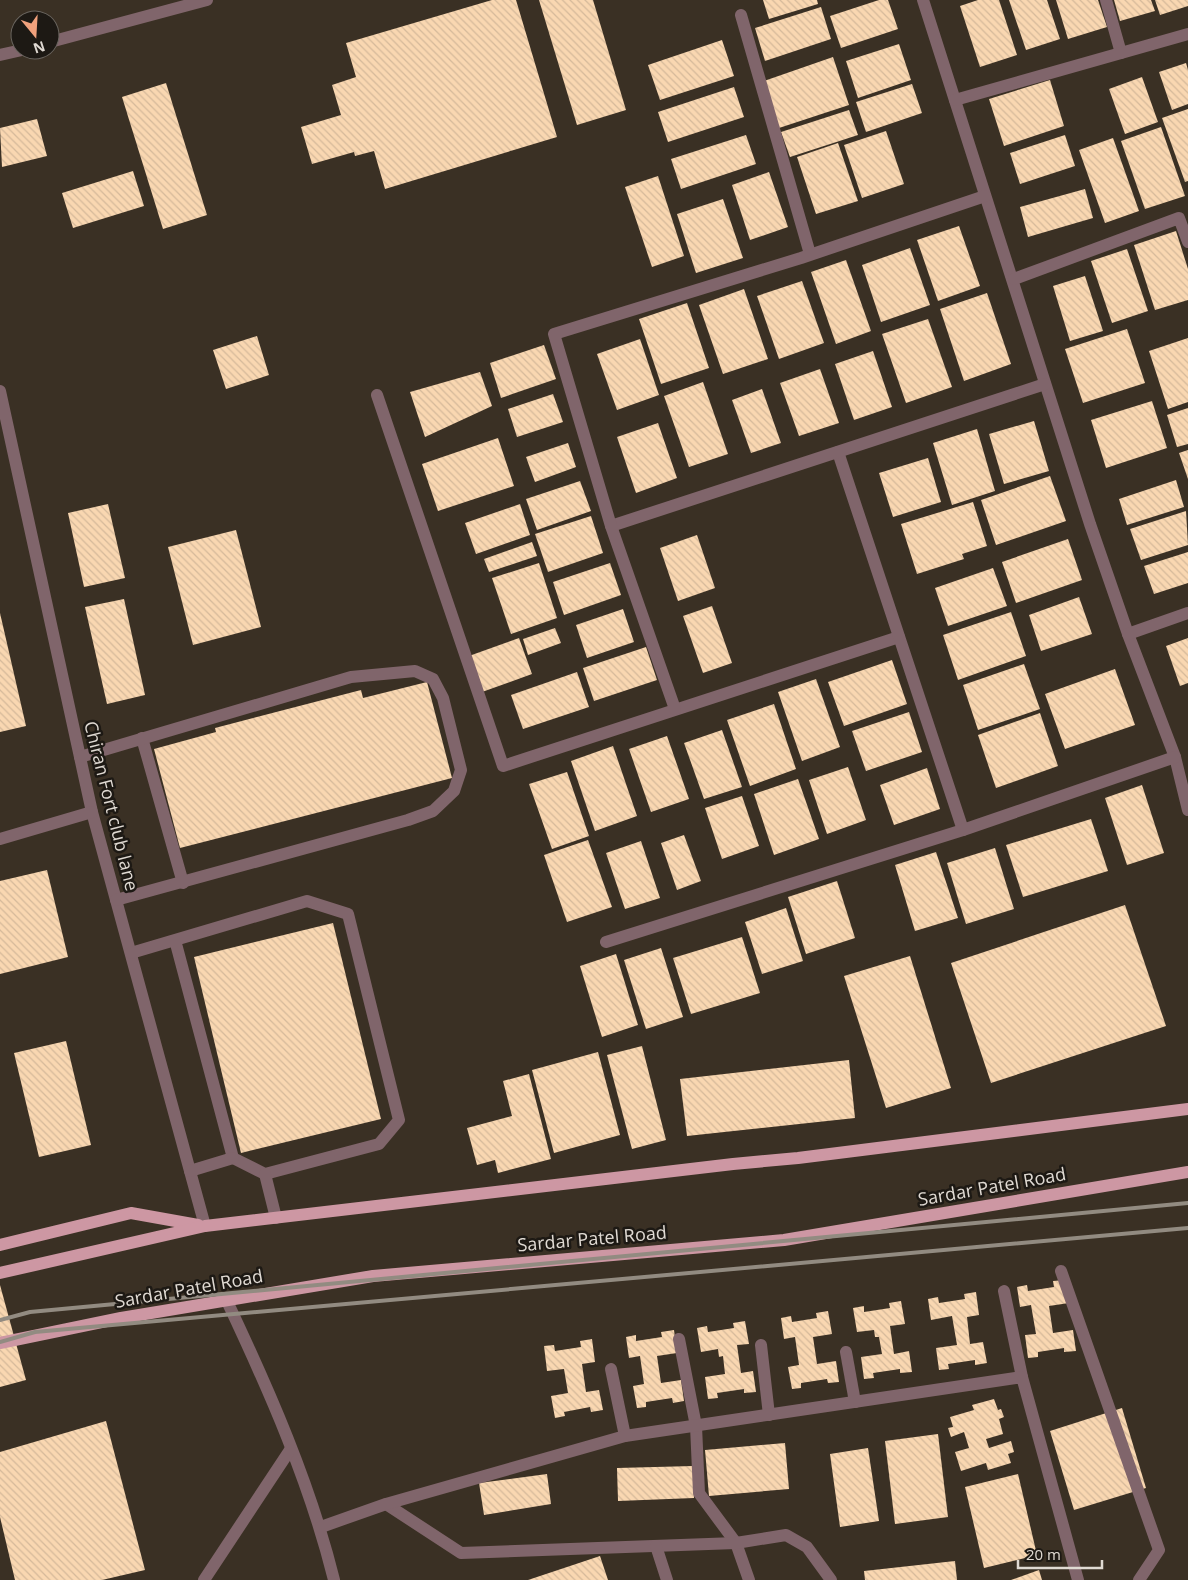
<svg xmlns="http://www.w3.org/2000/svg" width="1188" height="1580" viewBox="0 0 1188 1580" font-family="'Open Sans',sans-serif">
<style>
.building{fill:url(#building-back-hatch)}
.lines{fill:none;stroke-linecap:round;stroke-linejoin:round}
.minor{stroke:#80656b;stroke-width:12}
.major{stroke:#cd97a3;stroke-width:12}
.rail{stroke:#928b81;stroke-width:4}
.labels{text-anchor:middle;stroke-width:5;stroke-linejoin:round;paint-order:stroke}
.street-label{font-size:18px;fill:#e0dad3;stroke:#1d1914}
</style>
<defs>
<pattern id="building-back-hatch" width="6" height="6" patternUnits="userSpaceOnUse" patternTransform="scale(1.25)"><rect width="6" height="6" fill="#f9d7b1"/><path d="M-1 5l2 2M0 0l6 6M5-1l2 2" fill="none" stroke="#d5b99a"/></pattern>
</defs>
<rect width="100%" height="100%" fill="#3a3024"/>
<!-- building -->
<g class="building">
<path d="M492,0H516L557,137L385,189L374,151L355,156L354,152L312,164L301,127L341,115L332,85L356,77L346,43Z"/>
<path d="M539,0H593L626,110L577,125Z"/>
<path d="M763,0H817L818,4L769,19Z"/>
<path d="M879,0H888L898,29L841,48L830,16Z"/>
<path d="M978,0H999L1017,55L980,67L960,6Z"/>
<path d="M1009,0H1047L1060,39L1026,50Z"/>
<path d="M1056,0H1098L1107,27L1068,39Z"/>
<path d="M1114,0H1151L1155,11L1120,21Z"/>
<path d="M1155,0H1188V6L1160,15Z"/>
<path d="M821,7L831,39L765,61L755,28Z"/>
<path d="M722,40L734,76L660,100L648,65Z"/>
<path d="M899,44L911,80L858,98L846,61Z"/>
<path d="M833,57L849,105L779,128L764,81Z"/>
<path d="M1186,63L1188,70V104L1172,110L1159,72Z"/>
<path d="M1142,77L1158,122L1125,134L1109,89Z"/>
<path d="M1050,80L1064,126L1004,146L989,99Z"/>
<path d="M166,83L207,215L163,229L122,97Z"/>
<path d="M912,84L922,113L866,132L856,102Z"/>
<path d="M734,87L744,117L668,142L658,112Z"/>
<path d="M1188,109V181L1185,182L1162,118Z"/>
<path d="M849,110L858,135L790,157L781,132Z"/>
<path d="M37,119L47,156L2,167L0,128Z"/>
<path d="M1161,127L1185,196L1145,209L1121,141Z"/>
<path d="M886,131L904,184L862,198L844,145Z"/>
<path d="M746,135L756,164L681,189L671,159Z"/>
<path d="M1065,135L1075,166L1020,184L1010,153Z"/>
<path d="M1113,138L1139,211L1105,223L1079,150Z"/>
<path d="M838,143L858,201L816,214L797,157Z"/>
<path d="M133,171L144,206L73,228L62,193Z"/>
<path d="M769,172L788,227L750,240L732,185Z"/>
<path d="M658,176L684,256L652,267L625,187Z"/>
<path d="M1085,189L1093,218L1028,237L1020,207Z"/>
<path d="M723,199L743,258L696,273L677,214Z"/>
<path d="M959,226L980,286L938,301L917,240Z"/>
<path d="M1176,231L1188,269V300L1155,310L1134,245Z"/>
<path d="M910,248L930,305L881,322L862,265Z"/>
<path d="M1127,249L1148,311L1112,323L1091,261Z"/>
<path d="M846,260L871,331L836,344L811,272Z"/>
<path d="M1085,276L1103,331L1070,341L1053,286Z"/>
<path d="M802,281L824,343L779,359L757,296Z"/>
<path d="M744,289L768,359L723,374L699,305Z"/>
<path d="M987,293L1011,364L964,381L940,309Z"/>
<path d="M687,303L709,368L661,384L639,319Z"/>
<path d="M928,319L952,387L906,403L882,334Z"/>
<path d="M1127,329L1145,383L1083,403L1065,349Z"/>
<path d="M257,336L269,375L226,389L213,350Z"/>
<path d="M1188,338V402L1168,409L1149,351Z"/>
<path d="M640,339L659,395L617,410L597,354Z"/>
<path d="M544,345L556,379L501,398L490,363Z"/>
<path d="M873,351L892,407L854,420L835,364Z"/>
<path d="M820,369L839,423L799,436L780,383Z"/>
<path d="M480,372L492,406L425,437L410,392Z"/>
<path d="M703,382L728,454L689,467L664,396Z"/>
<path d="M762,389L781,443L751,453L732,400Z"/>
<path d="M553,394L563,422L517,437L508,409Z"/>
<path d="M1152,401L1167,448L1106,468L1091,420Z"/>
<path d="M1188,408V444L1177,447L1167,415Z"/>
<path d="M1034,421L1049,471L1004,484L989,434Z"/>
<path d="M658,423L677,478L636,493L617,437Z"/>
<path d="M977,429L995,491L952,505L933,443Z"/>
<path d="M498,438L514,486L438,511L422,464Z"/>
<path d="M568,443L576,467L535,482L526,457Z"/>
<path d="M1188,450V479L1179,453Z"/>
<path d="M928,458L941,502L893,517L879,473Z"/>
<path d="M1050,476L1066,521L996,545L981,500Z"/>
<path d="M1176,480L1184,507L1127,525L1119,499Z"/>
<path d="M580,481L591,511L537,530L526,499Z"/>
<path d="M973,502L987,546L962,554L964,559L917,574L901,524Z"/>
<path d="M108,504L125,578L84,587L68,513Z"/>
<path d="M520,504L530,535L476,554L465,523Z"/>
<path d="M1186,511L1188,545L1141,560L1130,529Z"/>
<path d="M591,516L603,553L548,572L535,534Z"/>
<path d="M236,530L261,627L193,645L168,547Z"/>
<path d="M697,535L715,588L678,601L660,548Z"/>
<path d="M1068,539L1082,580L1016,603L1002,562Z"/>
<path d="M532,542L537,556L489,572L484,559Z"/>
<path d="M1188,552V583L1154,594L1144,566Z"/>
<path d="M539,563L557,618L511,634L492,578Z"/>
<path d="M610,563L621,595L564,615L553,582Z"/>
<path d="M993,568L1007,606L948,626L935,588Z"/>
<path d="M1079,597L1092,634L1041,651L1029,615Z"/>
<path d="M124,599L145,695L107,704L85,607Z"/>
<path d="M712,606L732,663L703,673L683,616Z"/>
<path d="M623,609L634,642L587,658L576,625Z"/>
<path d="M1011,612L1026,656L958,680L943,635Z"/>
<path d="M0,613L26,726L0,732Z"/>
<path d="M555,628L561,643L528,655L523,639Z"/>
<path d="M519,638L532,674L482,692L469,656Z"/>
<path d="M1188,638V683L1180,686L1166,646Z"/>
<path d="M646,647L657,680L594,701L583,668Z"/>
<path d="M892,660L907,704L844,726L828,682Z"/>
<path d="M1024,664L1040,709L978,730L963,685Z"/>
<path d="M1115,669L1135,725L1065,749L1045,694Z"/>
<path d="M577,672L589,707L523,729L511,695Z"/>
<path d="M816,679L840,747L802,761L778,692Z"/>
<path d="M427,682L452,778L180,848L154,749L216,732L215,728L361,690L363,698Z"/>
<path d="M774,704L796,769L750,786L727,720Z"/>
<path d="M909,712L922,752L866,771L852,731Z"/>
<path d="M1040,713L1058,766L996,788L978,735Z"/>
<path d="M722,730L742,787L704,799L684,743Z"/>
<path d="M667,736L689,799L651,812L629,749Z"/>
<path d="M613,746L637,816L595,831L571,761Z"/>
<path d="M848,767L866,820L827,834L809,780Z"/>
<path d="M927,768L940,809L894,825L880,785Z"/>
<path d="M567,772L589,836L552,849L529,784Z"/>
<path d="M798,779L819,839L774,855L754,794Z"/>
<path d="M1142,785L1164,853L1127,865L1105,798Z"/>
<path d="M742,796L759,846L722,859L705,808Z"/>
<path d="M1091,819L1108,871L1023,897L1006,845Z"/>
<path d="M684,835L701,881L677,890L661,843Z"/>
<path d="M588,840L612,907L567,922L544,855Z"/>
<path d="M641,841L660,898L625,909L606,853Z"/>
<path d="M995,848L1014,909L966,924L947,863Z"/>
<path d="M936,852L958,918L915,931L895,865Z"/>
<path d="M47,870L68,957L0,974V881Z"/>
<path d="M837,881L855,938L806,954L788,897Z"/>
<path d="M1125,905L1166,1026L991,1083L951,963Z"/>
<path d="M786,908L803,961L762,974L745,922Z"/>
<path d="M333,923L381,1119L241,1153L194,957Z"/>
<path d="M742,937L760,993L691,1014L673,958Z"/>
<path d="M661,948L683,1017L646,1029L624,960Z"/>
<path d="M616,954L638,1025L602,1037L580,966Z"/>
<path d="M910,956L951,1088L886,1108L844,976Z"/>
<path d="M66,1041L91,1145L39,1157L14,1053Z"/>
<path d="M642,1046L666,1140L632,1149L607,1055Z"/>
<path d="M598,1052L620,1135L554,1153L532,1070Z"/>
<path d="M849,1060L855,1118L687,1136L680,1079Z"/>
<path d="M529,1074L551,1159L498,1173L495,1160L477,1165L467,1128L512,1116L503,1081Z"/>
<path d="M1065,1280L1069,1303L1049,1306L1053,1333L1073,1330L1076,1351L1064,1352V1348L1038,1352V1357L1028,1358L1025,1335L1036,1334L1031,1305L1020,1307L1017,1287L1027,1285L1028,1291L1054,1287L1053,1281Z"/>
<path d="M0,1285L26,1380L0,1387Z"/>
<path d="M976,1292L979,1315L967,1317L970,1344L983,1342L987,1363L975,1365V1360L948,1364L949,1369L939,1370L936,1348L957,1345L952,1316L931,1320L928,1299L938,1297L939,1303L965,1299L964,1294Z"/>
<path d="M901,1301L905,1324L890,1326L894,1354L909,1351L912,1372L900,1373V1369L873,1373L874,1378L864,1379L861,1357L882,1354L879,1337H875L874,1330L857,1332L853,1308L864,1306V1312L890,1308L889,1303Z"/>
<path d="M828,1311L832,1334L813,1337L817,1364L836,1361L839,1382L828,1383L827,1379L801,1383V1388L792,1389L788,1367L799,1365L795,1337L784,1339L781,1318L791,1316L792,1322L817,1318L816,1313Z"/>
<path d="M745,1321L749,1344L737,1345L741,1373L753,1371L756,1392L744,1393V1389L717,1393L718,1398L708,1399L705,1377L725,1374L723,1356L719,1357L718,1349L701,1352L697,1328L707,1326L708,1332L734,1328L733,1323Z"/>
<path d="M674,1330L677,1353L657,1356L661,1383L681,1380L684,1401L673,1403L672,1398L646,1402V1407L637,1408L633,1386L644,1384L640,1356L629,1358L626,1337L636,1335V1341L662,1337L661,1332Z"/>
<path d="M592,1339L595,1362L582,1364L586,1392L599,1390L603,1410L591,1412L590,1407L564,1412L565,1416L555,1418L551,1396L568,1393L564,1369L547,1371L544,1346L554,1345L555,1351L581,1347L580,1341Z"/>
<path d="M994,1399L998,1410L1001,1409L1004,1417L999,1419L1003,1434L986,1439L989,1448L1011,1441L1014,1452L1008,1454L1011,1463L988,1470L986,1463L961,1471L955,1452L969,1448L964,1432L951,1437L948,1428L953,1427L950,1417L974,1410L972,1405Z"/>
<path d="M1122,1408L1146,1488L1074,1510L1050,1431Z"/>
<path d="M106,1421L145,1570L102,1580H15L0,1517V1452Z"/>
<path d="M938,1434L948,1517L895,1524L885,1441Z"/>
<path d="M785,1443L789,1489L709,1496L705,1450Z"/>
<path d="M868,1448L879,1521L840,1527L830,1454Z"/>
<path d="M693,1466L694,1498L618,1501L617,1468Z"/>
<path d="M547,1474L551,1504L484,1515L479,1483Z"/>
<path d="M1018,1474L1037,1555L984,1568L965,1487Z"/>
<path d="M600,1556L608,1580H528Z"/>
<path d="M955,1561L957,1580H865L864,1571Z"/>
<path d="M1039,1570L1042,1580H1011Z"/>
</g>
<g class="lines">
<!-- minor -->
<g class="minor">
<path d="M923,0L1090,524L1128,634L1175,757L1188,810"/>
<path d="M1106,0L1121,53"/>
<path d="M741,15L810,254"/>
<path d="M50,42L207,0"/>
<path d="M0,55L22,50"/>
<path d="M955,100L1188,34"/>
<path d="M1014,279L1179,218L1188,242"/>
<path d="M0,391L92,812L205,1226"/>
<path d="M377,395L503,766L899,637"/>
<path d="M838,452L963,830"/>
<path d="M611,526L1045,384"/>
<path d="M1128,634L1188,613"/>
<path d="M675,709L611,526L554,334L801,258L985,196"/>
<path d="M142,738L183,883"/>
<path d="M80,757L351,677L415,671L433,679L443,698L461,770L454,791L433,811L408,820L116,900"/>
<path d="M0,839L92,812"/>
<path d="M606,942L963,830L1175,757"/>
<path d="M131,953L307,901L348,914L399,1120L379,1144L265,1174L233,1158L175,940"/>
<path d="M190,1171L233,1158"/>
<path d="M265,1174L276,1218"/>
<path d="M1061,1271L1159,1550L1139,1580"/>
<path d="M1004,1291L1022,1377"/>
<path d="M226,1299C269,1390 310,1483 334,1580"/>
<path d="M679,1339L696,1426L699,1493L736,1543L749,1580"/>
<path d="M761,1345L769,1415"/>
<path d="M846,1352L855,1402"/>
<path d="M611,1369L625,1436"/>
<path d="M386,1504L461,1553L736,1543L786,1535L807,1547L831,1580"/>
<path d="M321,1527L386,1504L625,1436L1022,1377L1078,1580"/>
<path d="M656,1546L667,1580"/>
<path d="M204,1580L290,1450"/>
</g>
<!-- major -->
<g class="major">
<path d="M0,1245L131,1213L198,1225"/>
<path d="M0,1273L205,1226L733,1164L798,1158L1188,1109"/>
<path d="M0,1343L121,1318L373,1276L784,1240L1188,1172"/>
</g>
<!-- rail -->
<g class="rail">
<path d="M0,1320L30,1312L1188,1203"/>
<path d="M0,1342L35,1332L1188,1228"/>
</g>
</g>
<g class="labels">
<!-- street labels -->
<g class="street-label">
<text transform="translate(111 806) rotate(76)" y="6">Chiran Fort club lane</text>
<text transform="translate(992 1187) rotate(-10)" y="6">Sardar Patel Road</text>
<text transform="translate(592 1239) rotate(-5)" y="6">Sardar Patel Road</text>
<text transform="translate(189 1289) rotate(-10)" y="6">Sardar Patel Road</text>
</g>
</g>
<!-- north arrow -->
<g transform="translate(35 35) rotate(162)"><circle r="24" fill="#1d1914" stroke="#6b6660"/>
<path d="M0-4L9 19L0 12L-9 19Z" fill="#f1a17c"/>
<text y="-8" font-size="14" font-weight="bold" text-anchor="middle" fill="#e0dad3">N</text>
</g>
<!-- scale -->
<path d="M1018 1560v8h84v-8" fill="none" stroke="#e0dad3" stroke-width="2.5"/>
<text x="1026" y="1560" font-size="15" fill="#e0dad3" stroke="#1d1914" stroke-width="4" paint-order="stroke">20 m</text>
</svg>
